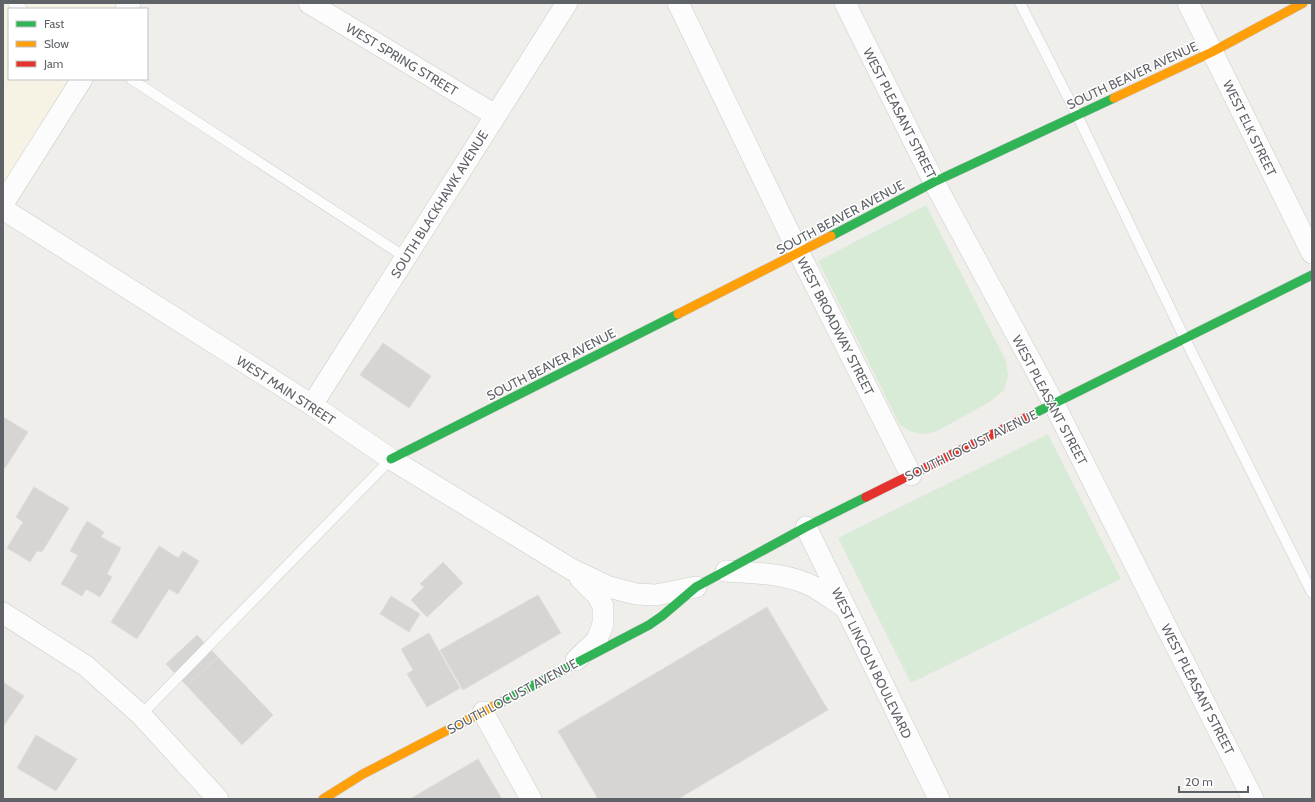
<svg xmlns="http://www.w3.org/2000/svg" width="1315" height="802" viewBox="0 0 1315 802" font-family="Cabin,sans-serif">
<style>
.commercial{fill:#f7f3e4}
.park{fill:#d8ebd6}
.building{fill:#d6d5d3;stroke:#deddd9}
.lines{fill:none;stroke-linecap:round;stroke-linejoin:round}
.lane-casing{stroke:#cbcccc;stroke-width:11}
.street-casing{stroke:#cbcccc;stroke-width:22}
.fast-casing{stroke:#cacacb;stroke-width:10}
.slow-casing{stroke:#cacacb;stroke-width:10}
.jam-casing{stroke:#cacacb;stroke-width:10}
.lane{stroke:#fdfcfc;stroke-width:10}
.street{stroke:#fdfcfc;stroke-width:21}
.fast{stroke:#30b455;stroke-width:9}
.slow{stroke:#ff9f0a;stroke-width:9}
.jam{stroke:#e5322d;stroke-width:9}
.labels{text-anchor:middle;stroke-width:3;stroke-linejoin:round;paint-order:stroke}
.street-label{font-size:13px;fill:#5f6368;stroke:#fff}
</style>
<rect width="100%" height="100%" fill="#efeeea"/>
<!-- commercial -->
<path class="commercial" d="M3,3H130L126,9H9V79H82L3,204Z"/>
<!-- park -->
<g class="park">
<path d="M926,205L1006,361L1008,376L1004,390L988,403L935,432L921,434L910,431L900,425L818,261Z"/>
<path d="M1048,434L1121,579L911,683L838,538Z"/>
</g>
<!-- building -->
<g class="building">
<path d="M383,343L431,376L409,408L360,375Z"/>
<path d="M3,417L28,432L5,468L3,467Z"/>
<path d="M34,487L69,508L42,552L37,551L30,562L7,548L23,522L16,517Z"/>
<path d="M87,521L104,532L101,537L121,548L107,574L112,577L100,597L86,589L82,596L61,584L78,555L70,551Z"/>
<path d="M159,546L178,558L183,551L199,561L178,594L169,589L137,639L111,622Z"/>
<path d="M443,562L463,583L427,617L411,600L424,587L420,584Z"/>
<path d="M538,595L561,633L463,690L440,650Z"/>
<path d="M391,596L420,614L409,632L380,614Z"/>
<path d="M767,607L828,710L678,799H598L558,731Z"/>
<path d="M429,633L460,688L427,707L407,674L413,670L401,649Z"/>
<path d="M197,635L218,657L187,686L166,664Z"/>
<path d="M218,657L273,715L242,745L187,686Z"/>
<path d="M3,682L24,696L3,727Z"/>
<path d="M36,735L77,759L56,791L17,768Z"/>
<path d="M478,759L502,799H410Z"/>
</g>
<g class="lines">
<defs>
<g id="lane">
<path d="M13,3L22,9"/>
<path d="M1020,3L1077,115L1185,339L1312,593"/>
<path d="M131,79L405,257"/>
<path d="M141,715L391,459"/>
</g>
<g id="street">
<path d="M309,3L495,115"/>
<path d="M678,3L799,253L911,475"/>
<path d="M845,3L934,182L1054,404L1253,799"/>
<path d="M1188,3L1312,253"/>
<path d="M126,9L130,3"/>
<path d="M3,204L82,79"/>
<path d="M3,209L312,405L391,459L571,569L609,587L636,594L656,595L696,587"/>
<path d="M312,405L567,3"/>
<path d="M806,527L939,799"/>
<path d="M726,571C755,573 788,573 814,587C824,593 834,600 843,606"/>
<path d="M3,613L86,666L141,715L218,799"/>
<path d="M576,660L597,640L603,624V606L597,595L580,578"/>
<path d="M483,712L531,799"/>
</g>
<g id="fast">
<path d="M831,236L934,182L1114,98"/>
<path d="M1029,416L1312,275"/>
<path d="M391,459L678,314"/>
<path d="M494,706L649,625L662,616L696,587L806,527L866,497"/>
</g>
<g id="slow">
<path d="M1114,98L1212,52L1303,3"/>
<path d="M678,314L831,236"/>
<path d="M323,799L363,774L494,706"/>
</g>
<path id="jam" d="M866,497L1029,416"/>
</defs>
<!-- lane casing -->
<use href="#lane" class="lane-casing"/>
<!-- street casing -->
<use href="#street" class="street-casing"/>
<!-- fast casing -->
<use href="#fast" class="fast-casing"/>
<!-- slow casing -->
<use href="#slow" class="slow-casing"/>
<!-- jam casing -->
<use href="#jam" class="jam-casing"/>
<!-- lane -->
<use href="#lane" class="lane"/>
<!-- street -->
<use href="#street" class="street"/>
<!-- fast -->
<use href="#fast" class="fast"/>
<!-- slow -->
<use href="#slow" class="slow"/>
<!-- jam -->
<use href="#jam" class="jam"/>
</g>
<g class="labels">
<!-- street labels -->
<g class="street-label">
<text transform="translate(402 59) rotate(31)" y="5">WEST SPRING STREET</text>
<text transform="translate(1132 75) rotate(-25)" y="5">SOUTH BEAVER AVENUE</text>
<text transform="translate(900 113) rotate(63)" y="5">WEST PLEASANT STREET</text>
<text transform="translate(1250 128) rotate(64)" y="5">WEST ELK STREET</text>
<text transform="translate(439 204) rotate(-58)" y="5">SOUTH BLACKHAWK AVENUE</text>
<text transform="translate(840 217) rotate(-28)" y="5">SOUTH BEAVER AVENUE</text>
<text transform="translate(836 326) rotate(63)" y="5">WEST BROADWAY STREET</text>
<text transform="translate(551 364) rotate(-27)" y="5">SOUTH BEAVER AVENUE</text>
<text transform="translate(286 390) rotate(33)" y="5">WEST MAIN STREET</text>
<text transform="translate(1050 400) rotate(62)" y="5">WEST PLEASANT STREET</text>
<text transform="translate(971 445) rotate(-26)" y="5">SOUTH LOCUST AVENUE</text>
<text transform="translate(872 663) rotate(64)" y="5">WEST LINCOLN BOULEVARD</text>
<text transform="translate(1198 689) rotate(63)" y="5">WEST PLEASANT STREET</text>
<text transform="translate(512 696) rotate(-28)" y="5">SOUTH LOCUST AVENUE</text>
</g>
</g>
<!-- border -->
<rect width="1315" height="802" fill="none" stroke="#5f6368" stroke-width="8"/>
<!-- legend -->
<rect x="8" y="8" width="140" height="72" fill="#ffffff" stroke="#bfc1c3"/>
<rect x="16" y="21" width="20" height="6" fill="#30b455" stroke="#bfc1c3"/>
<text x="44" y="28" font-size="12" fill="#5f6368">Fast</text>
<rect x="16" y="41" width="20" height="6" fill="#ff9f0a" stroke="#bfc1c3"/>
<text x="44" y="48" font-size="12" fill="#5f6368">Slow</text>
<rect x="16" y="61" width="20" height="6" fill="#e5322d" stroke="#bfc1c3"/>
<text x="44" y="68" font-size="12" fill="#5f6368">Jam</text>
<!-- scale -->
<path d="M1179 786v6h69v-6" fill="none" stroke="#5f6368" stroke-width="2"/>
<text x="1185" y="786" font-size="12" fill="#5f6368" stroke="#ffffff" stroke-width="3" paint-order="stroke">20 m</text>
</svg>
